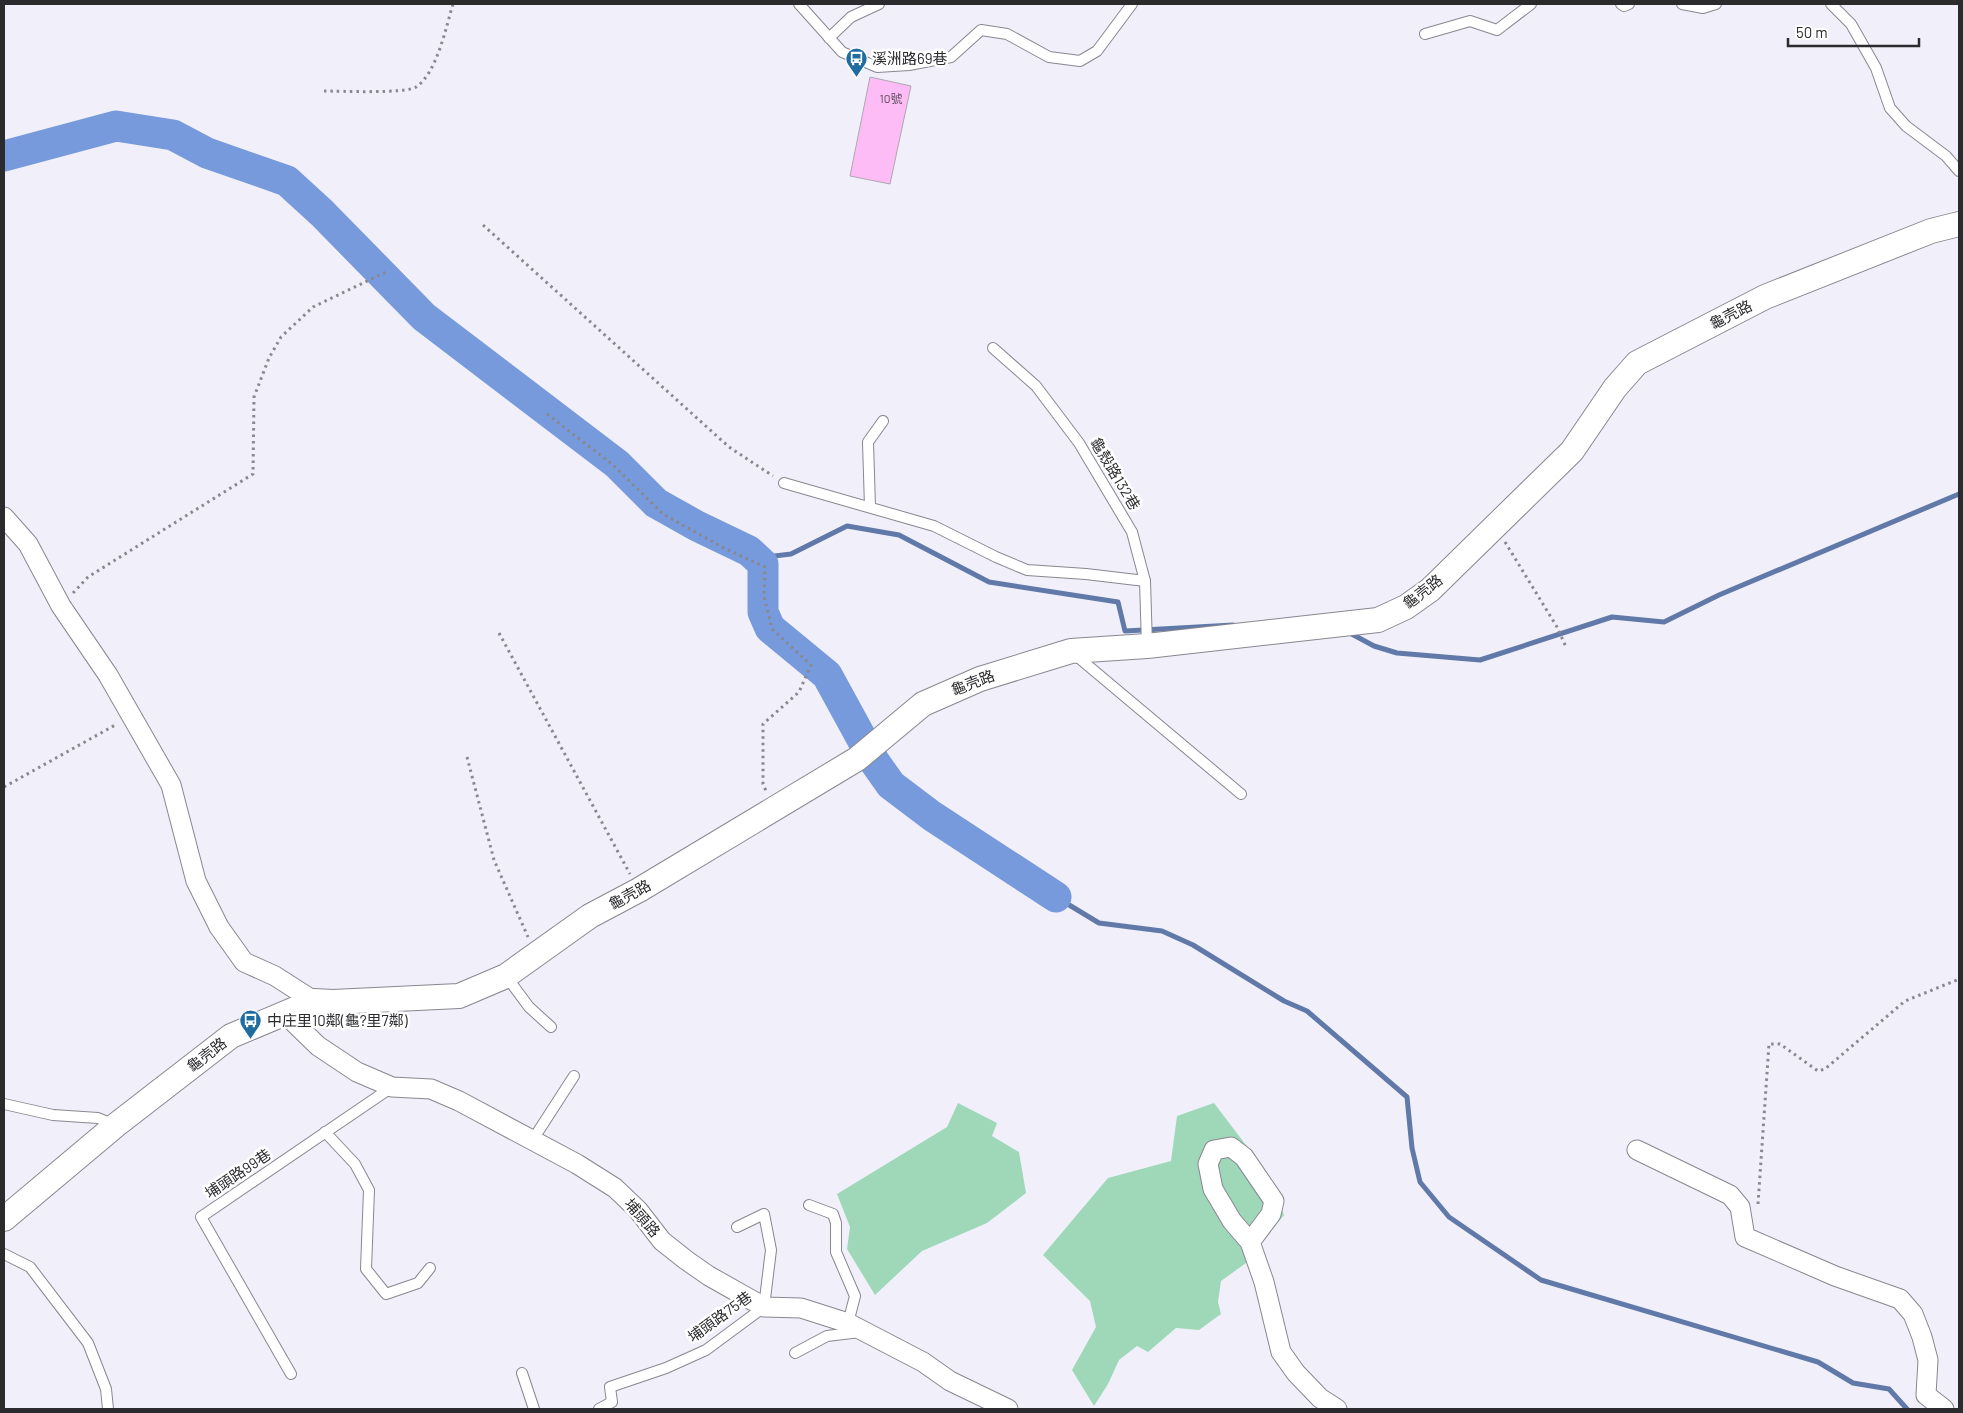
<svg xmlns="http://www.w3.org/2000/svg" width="1963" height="1413" viewBox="0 0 1963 1413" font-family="Barlow,'Noto Sans TC',sans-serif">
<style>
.green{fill:#9ed8b8}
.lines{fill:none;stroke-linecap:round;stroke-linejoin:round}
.stream{stroke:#6079a8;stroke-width:5}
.river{stroke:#779adc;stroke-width:31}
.building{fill:#fdbcf5;stroke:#afa7ae}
.service-casing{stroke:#888790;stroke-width:12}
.minor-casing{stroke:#888790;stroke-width:21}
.tertiary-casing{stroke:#888790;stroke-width:26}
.path{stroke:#88888e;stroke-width:3;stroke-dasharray:2.5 4;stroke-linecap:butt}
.service{stroke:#fff;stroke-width:10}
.minor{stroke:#fff;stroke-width:19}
.tertiary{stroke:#fff;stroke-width:24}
.labels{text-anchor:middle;stroke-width:5;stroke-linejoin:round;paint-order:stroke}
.number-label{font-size:12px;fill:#604f60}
.poi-label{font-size:15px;fill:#2b2b2e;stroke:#fff;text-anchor:start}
.street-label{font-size:15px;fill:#2b2b2e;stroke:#fff}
</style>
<rect width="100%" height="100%" fill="#f1f0fa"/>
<!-- green -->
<g class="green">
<path d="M958,1103L997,1123L992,1136L1019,1152L1026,1193L987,1223L922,1251L875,1295L847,1249L850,1227L837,1194L947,1127Z"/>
<path d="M1214,1103L1268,1174L1284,1215L1246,1263L1221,1281L1218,1302L1221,1314L1199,1330L1176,1328L1148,1352L1137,1346L1119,1360L1108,1384L1094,1406L1072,1370L1096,1327L1090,1301L1043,1255L1108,1178L1171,1161L1177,1116Z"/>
</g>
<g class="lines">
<!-- stream -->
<g class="stream">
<path d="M757,558L791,554L847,526L899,535L989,582L1118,602L1125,631L1233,625"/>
<path d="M1348,632L1374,646L1397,653L1480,660L1612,617L1664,622L1719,595L1959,494"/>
<path d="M1056,897L1099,923L1162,931L1193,945L1284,1001L1307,1011L1407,1097L1412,1148L1420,1182L1449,1217L1541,1280L1818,1362L1853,1383L1889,1389L1907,1409"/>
</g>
<!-- river -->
<path class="river" d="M4,156L116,126L173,135L207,153L287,181L322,213L424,317L617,464L656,503L697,526L749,551L763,564V612L770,628L827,675L874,761L891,785L932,816L1056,897"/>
</g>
<!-- building -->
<path class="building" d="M870,77L911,86L890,184L850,176Z"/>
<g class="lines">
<defs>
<g id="service">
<path d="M799,4L842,52L877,67L909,65L951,57L981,30L1007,34L1049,57L1080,61L1097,51L1132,4"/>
<path d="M1621,4L1624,6L1629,4"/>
<path d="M1682,4L1703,8L1716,4"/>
<path d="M1831,4L1851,24L1876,68L1890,108L1906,126L1946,156L1959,171"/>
<path d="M1425,34L1470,21L1497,30L1531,4"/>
<path d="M829,38L851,17L879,4"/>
<path d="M993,348L1036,386L1079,443L1132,532L1145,581L1147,646"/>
<path d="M784,483L934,526L996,557L1027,570L1086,574L1145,581"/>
<path d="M870,507L868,442L883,421"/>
<path d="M1073,653L1241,794"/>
<path d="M506,976L529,1007L551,1027"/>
<path d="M4,1104L53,1115L98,1118L115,1125"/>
<path d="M325,1132L355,1164L369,1190L366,1269L386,1294L418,1283L430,1268"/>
<path d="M532,1141L574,1076"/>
<path d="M809,1205L833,1214L836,1223V1252L855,1296L848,1323"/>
<path d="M4,1254L30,1267L88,1343L106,1389L108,1409"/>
<path d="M795,1353L827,1336L860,1332"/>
<path d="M522,1373L534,1409"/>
<path d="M291,1374L201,1217L392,1087"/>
<path d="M599,1409L612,1402L610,1387L666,1368L706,1350L764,1307L771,1250L764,1214L737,1227"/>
</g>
<g id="minor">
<path d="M4,517L28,544L61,606L108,675L171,785L196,881L219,927L244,962L275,976L314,1001"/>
<path d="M284,1013L318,1046L357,1072L392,1087L431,1089L459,1101L577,1164L615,1188L638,1210L662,1241L686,1260L709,1276L764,1307L801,1308L848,1323L923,1362L950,1381L1008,1409"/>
<path d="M1637,1150L1730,1195L1740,1207L1745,1237L1835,1276L1900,1299L1913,1314L1922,1337L1928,1360L1926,1395L1944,1409"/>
<path d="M1250,1242L1271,1214L1274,1201L1244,1157L1231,1147L1214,1150L1208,1164L1213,1189L1232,1221L1250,1242L1264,1282L1281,1352L1296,1373L1320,1398L1337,1409"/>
</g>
<path id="tertiary" d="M4,1219L116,1125L231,1036L314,1001L333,1002L459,996L506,976L590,916L639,890L857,759L923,704L980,679L1071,651L1147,646L1378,620L1406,607L1430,590L1572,451L1615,388L1637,363L1765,297L1931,231L1959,224"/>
</defs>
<!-- service casing -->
<use href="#service" class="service-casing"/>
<!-- minor casing -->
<use href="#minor" class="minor-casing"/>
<!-- tertiary casing -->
<use href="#tertiary" class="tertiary-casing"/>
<!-- path -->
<g class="path">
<path d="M324,91C340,91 405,94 416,87C437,73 446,27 453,4"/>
<path d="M483,225L729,447L773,476"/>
<path d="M547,414L612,464L663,514L724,548L765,567L764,596L772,629L811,665L799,692L763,724V784L766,791"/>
<path d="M1505,542L1557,627L1566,647"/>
<path d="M73,593L88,577L253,474L254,397L269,358L281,337L313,307L386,272"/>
<path d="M499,633L630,874"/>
<path d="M467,757L494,860L528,937"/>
<path d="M4,787L117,724"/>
<path d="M1758,1204L1769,1044H1780L1818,1071L1825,1069L1905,1001L1957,980L1959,982"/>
</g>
<!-- service -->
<use href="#service" class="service"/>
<!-- minor -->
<use href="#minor" class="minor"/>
<!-- tertiary -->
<use href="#tertiary" class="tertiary"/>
</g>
<!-- icons -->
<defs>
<symbol id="bus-pin" viewBox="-11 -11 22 30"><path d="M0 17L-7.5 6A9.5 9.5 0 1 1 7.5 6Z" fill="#1f6da0" stroke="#fff"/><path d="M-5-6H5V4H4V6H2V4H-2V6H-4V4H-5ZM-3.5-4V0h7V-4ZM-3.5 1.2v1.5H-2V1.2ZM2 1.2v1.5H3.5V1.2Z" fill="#fff"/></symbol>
</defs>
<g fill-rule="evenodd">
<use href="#bus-pin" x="844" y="46" width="25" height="34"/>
<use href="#bus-pin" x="238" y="1008" width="25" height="34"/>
</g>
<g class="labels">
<!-- number labels -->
<g class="number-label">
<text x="891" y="103">10號</text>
</g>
<!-- poi labels -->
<g class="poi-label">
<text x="872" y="64">溪洲路69巷</text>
<text x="267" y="1026">中庄里10鄰(龜?里7鄰)</text>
</g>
<!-- street labels -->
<g class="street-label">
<text transform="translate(1731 315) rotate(-27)" y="5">龜壳路</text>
<text transform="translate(1115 474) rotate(59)" y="5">龜殼路132巷</text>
<text transform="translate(1423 592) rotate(-38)" y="5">龜壳路</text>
<text transform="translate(973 683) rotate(-21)" y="5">龜壳路</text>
<text transform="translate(630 895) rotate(-29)" y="5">龜壳路</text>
<text transform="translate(207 1055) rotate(-38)" y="5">龜壳路</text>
<text transform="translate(238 1174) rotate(-34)" y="5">埔頭路99巷</text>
<text transform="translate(642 1218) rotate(49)" y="5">埔頭路</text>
<text transform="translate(720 1317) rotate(-36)" y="5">埔頭路75巷</text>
</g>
</g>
<!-- border -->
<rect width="1963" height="1413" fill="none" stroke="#2b2b2e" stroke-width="10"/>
<!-- scale -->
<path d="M1788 38v8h131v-8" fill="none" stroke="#2b2b2e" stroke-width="2.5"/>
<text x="1796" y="38" font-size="15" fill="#2b2b2e" stroke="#ffffff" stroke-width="4" paint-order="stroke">50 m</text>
</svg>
